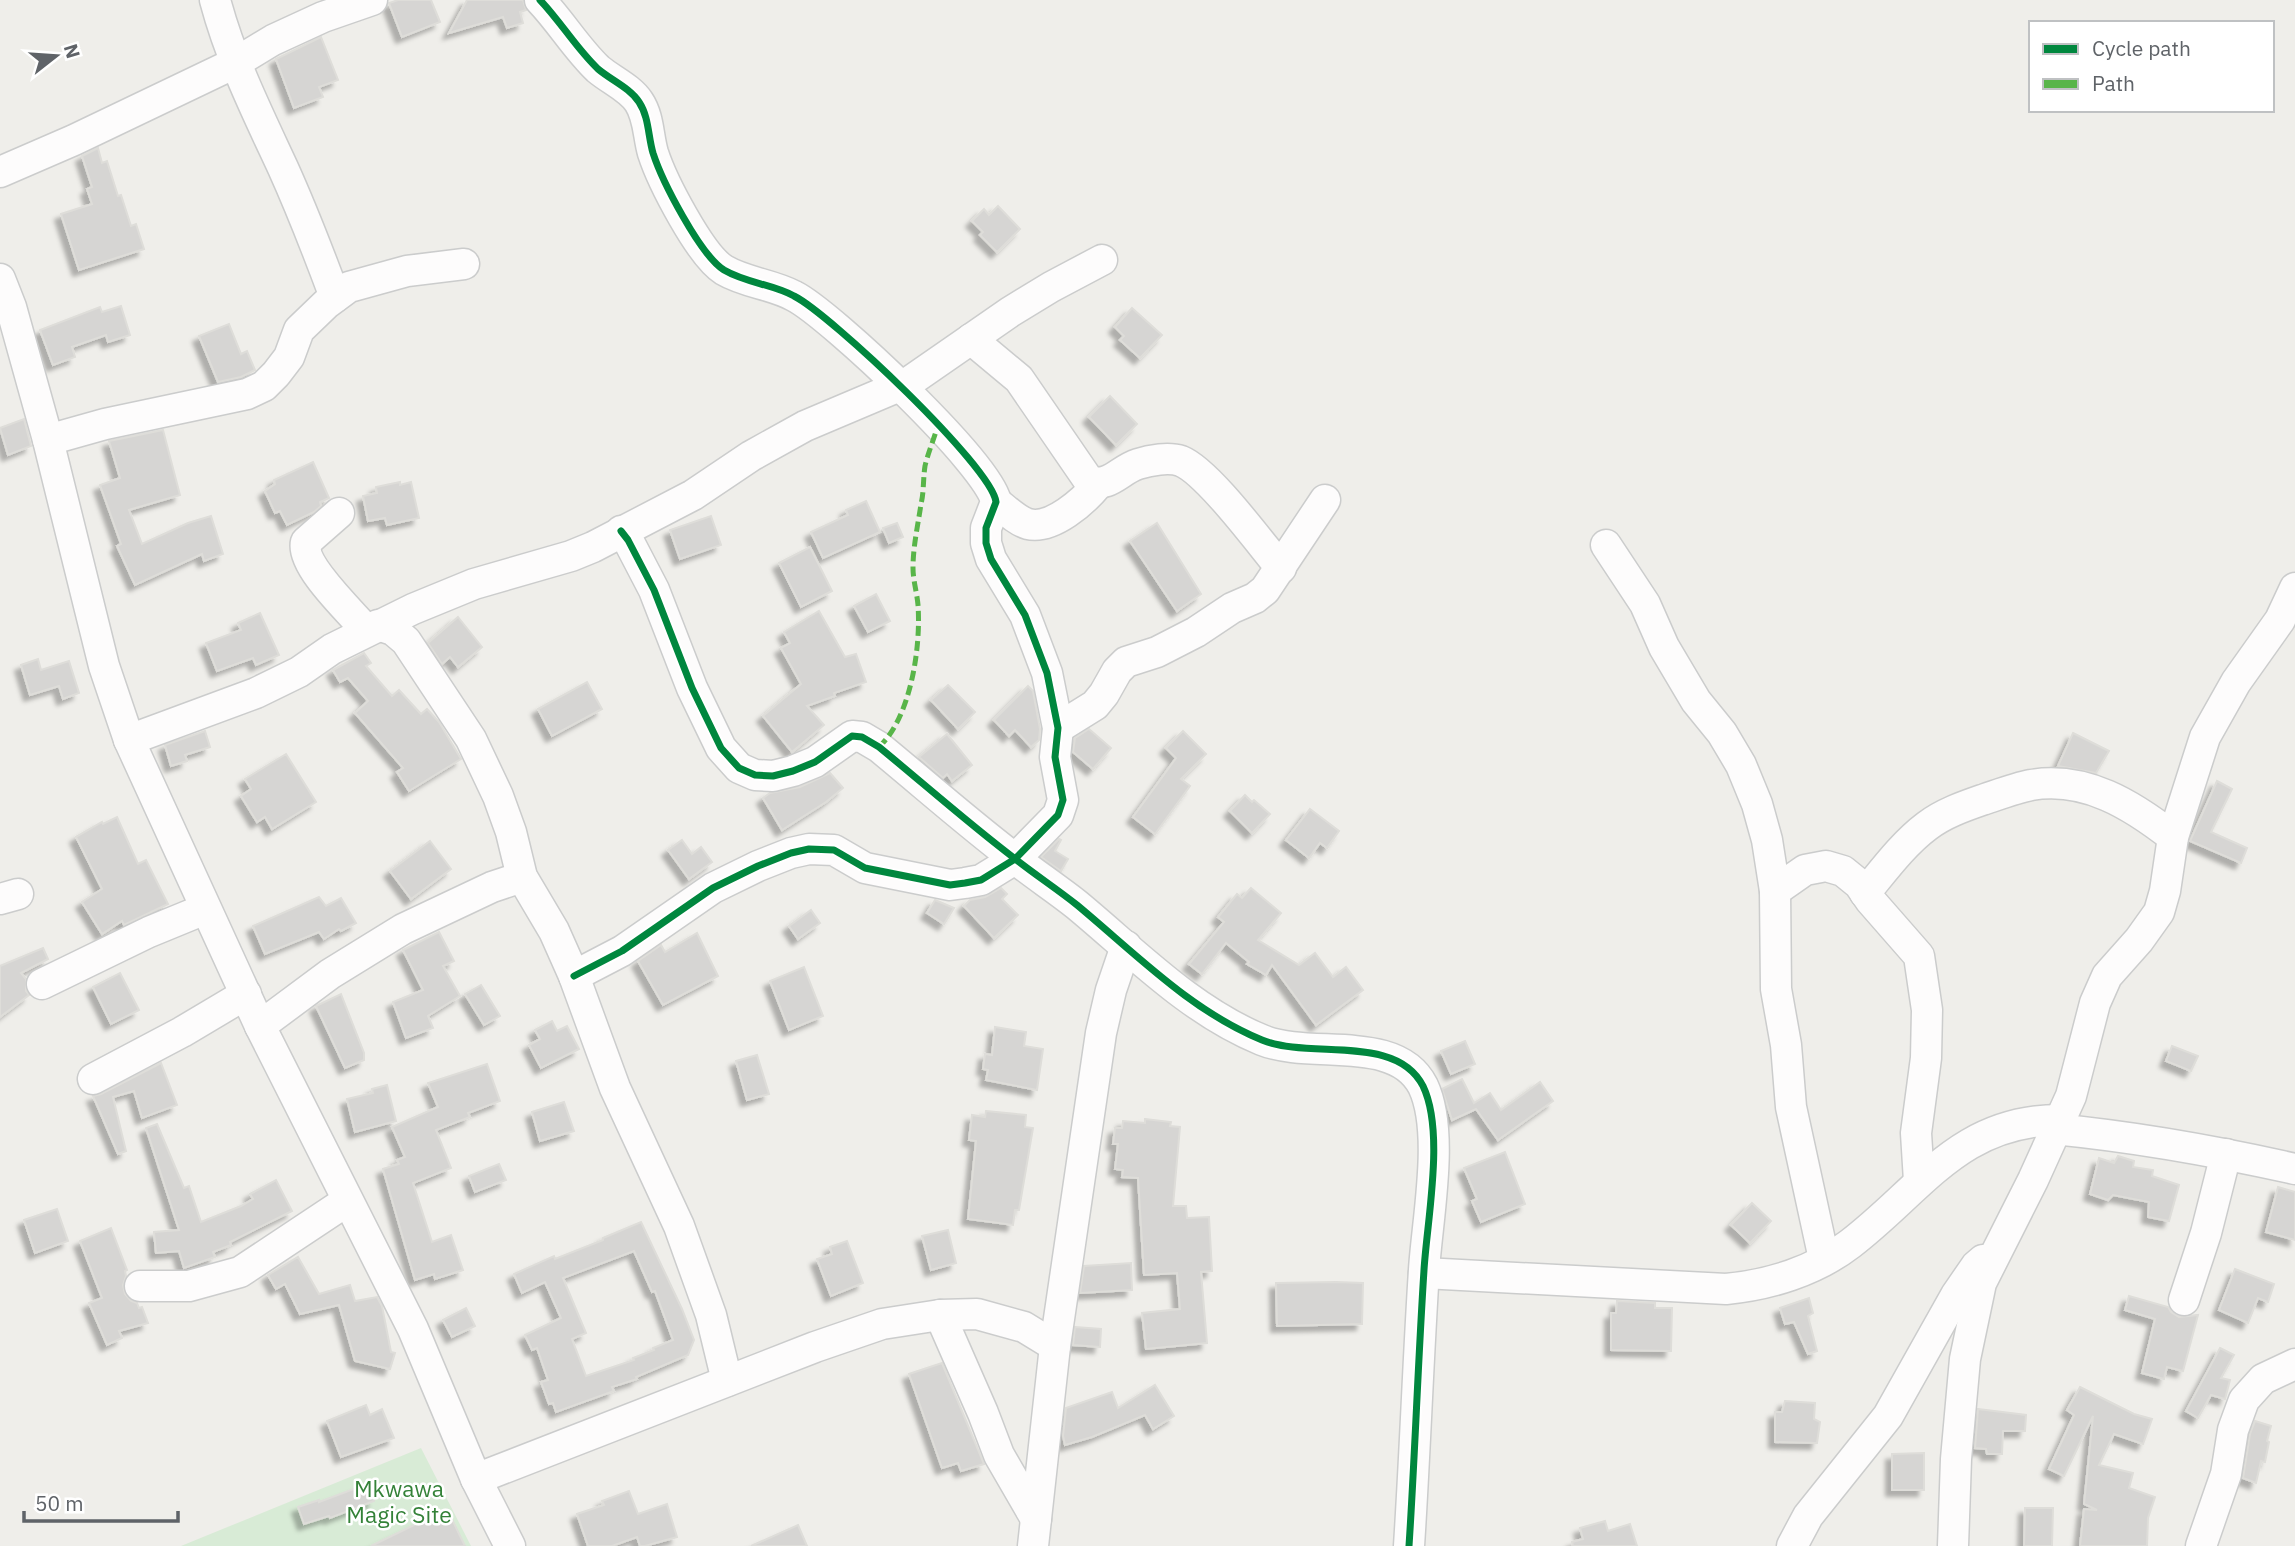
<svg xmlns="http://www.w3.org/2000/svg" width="2295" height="1546" viewBox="0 0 2295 1546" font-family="'IBM Plex Sans',sans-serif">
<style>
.green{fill:#d8ebd6}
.building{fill:#d6d5d3;stroke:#deddd9;stroke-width:2;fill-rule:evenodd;filter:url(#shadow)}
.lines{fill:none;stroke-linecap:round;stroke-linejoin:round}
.minor-casing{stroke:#cbcccc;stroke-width:33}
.minor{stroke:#fdfcfc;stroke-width:30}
.quiet{stroke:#58b549;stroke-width:5;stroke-dasharray:10 5;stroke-linecap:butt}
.cycleway-casing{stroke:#fff;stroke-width:11}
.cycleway{stroke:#00873e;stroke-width:7}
.labels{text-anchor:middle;stroke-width:5;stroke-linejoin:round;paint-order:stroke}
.park-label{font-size:23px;fill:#348238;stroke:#fff}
</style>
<defs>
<filter id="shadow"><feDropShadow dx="-6" dy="6" stdDeviation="2" flood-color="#0004"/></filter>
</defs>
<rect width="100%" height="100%" fill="#efeeea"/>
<!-- green -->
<path class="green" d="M421,1448L471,1546H181Z"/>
<!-- building -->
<g class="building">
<path d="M398,0H431L440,22L402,37L389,3Z"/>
<path d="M467,0H523L526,10L520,12L523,23L507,28L503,17L449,33Z"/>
<path d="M321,37L338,80L319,87L323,97L294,108L276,59Z"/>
<path d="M98,148L102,163L107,161L118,196L121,195L131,226L136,224L144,249L79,270L61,214L92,204L87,189L92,187L82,156Z"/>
<path d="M998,206L1020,229L997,252L980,235L983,232L972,221L984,209L989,215Z"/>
<path d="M121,306L130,335L108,342L106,335L72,347L75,357L53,365L40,330L100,307L102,312Z"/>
<path d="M1132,308L1162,335L1140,358L1120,340L1124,336L1115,327Z"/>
<path d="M229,324L241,354L247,351L255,370L241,377L218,382L199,336Z"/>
<path d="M1110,396L1137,424L1116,445L1089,417Z"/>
<path d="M24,419L31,446L8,455L0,428Z"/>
<path d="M163,430L180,495L129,510L142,544L188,523L211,516L223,554L204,561L202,554L135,585L117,546L121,544L100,485L120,478L109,441Z"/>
<path d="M313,462L329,498L320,502L321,506L314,512L287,525L280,511L275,513L265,491L275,484L274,480Z"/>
<path d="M400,482V485L411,482L419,518L387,525L385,518L368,521L363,496L377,493L376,487Z"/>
<path d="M866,501L880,532L823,558L811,532L848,515L846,510Z"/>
<path d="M711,516L721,545L680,559L670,530Z"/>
<path d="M897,523L903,537L889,543L883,528Z"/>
<path d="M1157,523L1201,594L1177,611L1130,541Z"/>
<path d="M810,547L832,591L801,607L779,563Z"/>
<path d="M876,594L890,621L868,632L854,606Z"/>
<path d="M819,611L845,657L856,654L866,682L834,693L835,696L807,706L824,725L792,752L763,716L801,684L781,648L790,643L784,632Z"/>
<path d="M260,613L279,655L256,665L253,658L217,671L206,643L241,630L238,623Z"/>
<path d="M458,617L482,647L458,667L450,657L442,664L428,643Z"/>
<path d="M364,653L371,663L366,666L392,696L399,690L421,714L427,709L439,722L461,759L409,791L397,772L403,768L355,713L368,701L348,678L340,682L333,670Z"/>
<path d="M38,659L41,670L69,661L79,693L63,699L59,686L30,695L21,665Z"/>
<path d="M587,682L602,709L552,736L538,709Z"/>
<path d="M948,685L975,712L958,729L931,700Z"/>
<path d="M1028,686L1033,691L1040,729L1039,740L1031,747L1015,730L1009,736L994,720Z"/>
<path d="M1089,729L1111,748L1093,769L1073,752L1075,738Z"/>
<path d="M205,731L210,747L185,755L187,761L171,766L165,745Z"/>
<path d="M1183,731L1206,754L1181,779L1190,786L1155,834L1133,817L1176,758L1166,748Z"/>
<path d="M2073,733L2109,751L2096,773L2058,766Z"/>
<path d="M947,734L972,765L952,781L947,774L943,778L919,757Z"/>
<path d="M286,754L316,802L272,829L265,817L257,822L241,796L251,789L245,779Z"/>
<path d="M830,773L843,788L826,802L782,830L763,798L770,793L800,787Z"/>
<path d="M2217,781L2232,789L2211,832L2247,848L2241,863L2190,841Z"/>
<path d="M1245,795L1252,802L1254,800L1270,814L1252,833L1230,811Z"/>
<path d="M1310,809L1339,831L1327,848L1320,843L1309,858L1286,840Z"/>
<path d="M117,817L138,864L146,860L168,904L124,925L122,921L102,934L82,902L102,889L76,837L102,822L103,824Z"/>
<path d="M1059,839L1061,840L1055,851L1068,859L1061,871L1041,857Z"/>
<path d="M682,840L692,854L701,847L712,862L689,879L668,850Z"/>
<path d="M430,841L451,869L411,899L390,871Z"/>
<path d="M1001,888L1007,894L1002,899L1018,915L994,938L964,906L970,900L985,897Z"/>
<path d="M1251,888L1281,913L1258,940L1299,965L1315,953L1333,977L1346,967L1363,990L1316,1025L1272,965L1266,975L1247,964L1249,962L1226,943L1202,974L1189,964L1224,922L1218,917L1237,894L1242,898Z"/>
<path d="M319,897L326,906L341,898L356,923L341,931L339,929L324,939L319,932L265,954L253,926Z"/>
<path d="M935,900L954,908L944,924L927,913Z"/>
<path d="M811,910L820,923L798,939L789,926Z"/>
<path d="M439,932L454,961L443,966L460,996L428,1016L433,1028L406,1038L393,1002L423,990L403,950Z"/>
<path d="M697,933L718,976L663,1005L638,961L661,945L665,952Z"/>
<path d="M43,948L48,959L21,973L26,979V991L29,995L0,1017V966Z"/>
<path d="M804,967L823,1016L789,1030L770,981Z"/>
<path d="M120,973L139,1010L111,1024L93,987Z"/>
<path d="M481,985L500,1016L484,1025L465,994Z"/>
<path d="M341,994L364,1053V1060L345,1068L316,1006Z"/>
<path d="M552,1021L557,1031L567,1026L579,1049L541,1068L529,1045L540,1039L535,1030Z"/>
<path d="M995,1027L1026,1032L1024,1046L1043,1049L1037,1090L986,1080L988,1070L983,1069L985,1054L992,1055Z"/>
<path d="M1465,1041L1475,1064L1451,1074L1441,1051Z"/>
<path d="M2172,1046L2198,1056L2191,1071L2166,1061Z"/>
<path d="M757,1055L769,1094L747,1100L736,1061Z"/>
<path d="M161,1063L177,1105L142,1118L134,1091L113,1097L126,1151L118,1154L93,1096L101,1094Z"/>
<path d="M487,1064L500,1101L468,1113L470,1117L436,1130L451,1168L413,1183L432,1242L451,1235L463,1270L435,1279L434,1274L415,1280L383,1169L399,1164L397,1160L405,1157L392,1127L438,1107L428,1083Z"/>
<path d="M1462,1079L1474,1103L1490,1093L1501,1110L1540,1082L1553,1101L1498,1140L1476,1109L1452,1120L1442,1089Z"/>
<path d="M387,1085L396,1121L355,1132L347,1099L373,1093L372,1089Z"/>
<path d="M564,1102L574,1131L540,1141L532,1112Z"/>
<path d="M986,1111L1026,1115L1025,1127L1033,1128L1019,1210H1015L1013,1225L968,1219L976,1141L969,1140L972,1115L985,1117Z"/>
<path d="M1145,1119L1171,1122L1170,1126L1180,1127L1173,1206H1186L1187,1218L1209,1217L1212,1271L1201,1272L1207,1343L1146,1349L1142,1313L1180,1309L1177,1273L1144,1275L1138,1178L1122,1177L1123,1170L1115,1169L1118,1144H1113L1115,1128H1122L1123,1121L1145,1123Z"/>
<path d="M157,1124L184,1188L189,1186L201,1222L241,1206L253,1199L250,1194L276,1180L292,1211L230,1242L231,1245L213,1252L215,1257L184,1268L179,1251L156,1253L154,1232L179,1230L146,1128Z"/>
<path d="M1505,1152L1525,1204L1481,1222L1472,1201L1477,1199L1464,1168Z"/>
<path d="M2118,1156L2134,1161L2133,1167L2153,1170L2152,1176L2179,1185L2169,1221L2148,1217L2149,1202L2113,1195L2108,1200L2090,1194L2099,1158L2114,1163Z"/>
<path d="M499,1164L506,1180L475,1192L469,1176Z"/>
<path d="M2278,1187L2295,1192V1240L2266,1232Z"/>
<path d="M1752,1203L1771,1221L1750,1243L1731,1225Z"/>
<path d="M57,1209L68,1241L35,1253L24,1220Z"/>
<path d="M641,1222L682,1309L694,1340L688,1355L636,1377L637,1379L612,1387L614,1391L556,1412L553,1403L549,1404L541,1382L548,1380L537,1348L532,1350L525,1335L561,1318L545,1282L522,1293L514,1274L554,1256L555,1259L603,1240V1238ZM634,1251L652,1292L655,1291L673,1340L653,1348L654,1350L633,1358L634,1360L586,1376L572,1339L586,1333L563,1278Z"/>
<path d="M111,1228L127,1270L125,1271L126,1276L123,1285L125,1294L131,1301L137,1303L139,1308L142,1307L148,1323L119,1331L122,1338L107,1345L89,1303L102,1298L80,1241Z"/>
<path d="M948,1230L956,1263L931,1270L922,1236Z"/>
<path d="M847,1241L863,1283L831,1296L817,1259L832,1254L830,1247Z"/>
<path d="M298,1257L319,1294L350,1285L355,1301L377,1297L382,1306L391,1352L395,1353L390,1369L355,1361L339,1305L300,1314L285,1284L276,1289L268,1275Z"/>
<path d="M1131,1263L1132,1290L1080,1293L1084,1266Z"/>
<path d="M2235,1269L2274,1284L2268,1302L2258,1298L2248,1323L2219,1310Z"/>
<path d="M1336,1282L1363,1283L1362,1324L1277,1326L1276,1283Z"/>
<path d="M2129,1296L2168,1307L2171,1312L2179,1317L2198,1315L2183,1371L2167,1367L2164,1379L2142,1373L2155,1319L2125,1310Z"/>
<path d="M1809,1298L1813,1313L1808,1316L1817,1351L1808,1354L1794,1322L1785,1324L1780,1308Z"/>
<path d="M1617,1301L1655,1303V1308H1672L1671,1351L1611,1350V1313H1616Z"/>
<path d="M466,1308L475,1326L452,1337L443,1320Z"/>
<path d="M1075,1327L1101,1329L1100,1347L1073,1345Z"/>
<path d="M2220,1348L2234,1355L2221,1378L2230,1380L2225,1399L2211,1395L2198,1418L2186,1411Z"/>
<path d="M942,1363L984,1464L961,1471L958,1463L942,1468L909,1374Z"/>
<path d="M1155,1385L1174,1416L1153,1429L1145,1415L1092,1437L1065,1445L1063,1436L1066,1408L1112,1392L1118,1408Z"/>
<path d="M2080,1387L2134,1414L2152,1419L2143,1444L2114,1434L2099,1465L2133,1473L2129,1488L2155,1497L2148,1518L2147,1546H2080L2084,1509L2097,1510L2084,1504L2093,1416L2064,1476L2049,1469L2074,1415L2067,1410Z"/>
<path d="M1785,1401L1815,1403L1814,1419L1820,1422L1817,1443L1775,1442V1412H1782Z"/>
<path d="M366,1405L370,1415L382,1409L394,1438L341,1457L327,1421Z"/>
<path d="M1978,1409L2026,1415L2025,1431H2003L2002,1454H1987L1986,1449L1975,1448Z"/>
<path d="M2255,1421L2271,1426L2267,1441L2269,1442L2265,1462L2261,1461L2256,1483L2243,1478L2250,1434Z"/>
<path d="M1924,1453V1490H1892V1454Z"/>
<path d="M367,1484L374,1501L330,1518L329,1516L304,1524L298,1507L319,1500V1502Z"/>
<path d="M629,1491L638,1514L667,1504L677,1537L645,1546H640L637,1537L612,1546H588L577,1514L604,1505L602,1501Z"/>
<path d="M2025,1508H2053L2052,1546H2024Z"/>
<path d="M447,1509L465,1546H371Z"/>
<path d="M1605,1521L1608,1531L1630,1524L1637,1546H1573L1572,1542L1583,1539L1580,1528Z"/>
<path d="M798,1525L807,1546H751Z"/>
</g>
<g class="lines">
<defs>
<g id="minor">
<path d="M215,0C231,60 257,112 283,168C302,210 319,254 335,297"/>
<path d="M540,0C561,22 576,48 598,69C611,80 630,88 639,102C649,117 648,136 653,153C662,181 700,255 724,270C746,283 772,284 794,296C830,314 992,467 996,502L986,528V543L991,559L1025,615L1047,673L1058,728L1055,757L1063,800L1058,815L1015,859L981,880L965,883L950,885L865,868L834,850L809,849L791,853L758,866L713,888L622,951L574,976"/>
<path d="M0,172L74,140L235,63L273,40L323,17L372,0"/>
<path d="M0,279L11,307L48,440L104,666L129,740L260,1026L413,1329L476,1479L510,1546"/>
<path d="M971,339L1019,379L1089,481C1110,488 1119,470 1138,464C1150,460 1169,457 1181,461C1208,472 1260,543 1281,568"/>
<path d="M48,440L105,424L247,394L264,386L276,374L289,357L299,330L326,304L349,287L407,271L464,264"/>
<path d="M996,502C1005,509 1017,521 1028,524C1052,530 1084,501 1098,484"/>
<path d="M339,513L306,542C300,565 351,612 367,631"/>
<path d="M621,531L628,540L654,590L692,688L721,748L739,768L755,775L773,776L793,771L815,762L852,736L862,737L879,747C924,784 968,823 1014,858C1034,874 1057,889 1077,905C1136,954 1191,1011 1262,1040C1311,1060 1396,1033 1423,1086C1445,1132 1427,1220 1424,1270C1418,1362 1415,1454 1409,1546"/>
<path d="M1606,545L1645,604L1664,647L1696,701L1722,733L1741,765L1757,804L1767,840L1775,891L1776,989L1786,1045L1791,1107L1824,1259"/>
<path d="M378,625L393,630L406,641L471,739L498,796L511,832L522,877L554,931L574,976L615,1088L679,1226L711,1315L727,1381"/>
<path d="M1058,728L1095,705L1104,694L1117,671L1126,662L1157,652L1196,632L1232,608L1255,598L1265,590L1325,500"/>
<path d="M129,740L256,693L299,672L332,649L413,609L474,584L571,556L593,547L693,495L751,456L805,426L909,382L1010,312L1051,287L1102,260"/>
<path d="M1775,891L1805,870L1826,866L1843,871L1859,884L1870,900L1919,956L1927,1010L1926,1058L1916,1133L1919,1181"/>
<path d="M1865,893C1884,870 1903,844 1927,826C1944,813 1965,806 1985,799C2000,794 2016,788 2031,785C2086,776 2132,805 2173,837"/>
<path d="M0,899L18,894"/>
<path d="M42,984L149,932L205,909"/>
<path d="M260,1026L330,974L403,929L492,887L522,877"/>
<path d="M93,1079L182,1032L246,994"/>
<path d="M2054,1129C2136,1137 2215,1151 2295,1169"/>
<path d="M1424,1273L1726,1289C1769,1285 1815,1271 1850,1244C1921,1190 1959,1120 2060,1120"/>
<path d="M140,1286H189L240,1272L347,1201"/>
<path d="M2184,1300L2206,1233L2226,1154"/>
<path d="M940,1315L983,1413L999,1455L1036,1519"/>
<path d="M476,1479L815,1347L882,1324L940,1315L977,1314L1024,1327L1055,1346"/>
<path d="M1033,1546L1055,1346L1101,1033L1111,990L1126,946"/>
<path d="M1792,1546L1808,1516L1888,1416L1956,1295L1976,1266L1983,1260"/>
<path d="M1953,1546L1956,1459L1965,1359L1981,1283L2033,1180L2071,1096L2095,1003L2107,976L2139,940L2159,912L2165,891L2173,837L2205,737L2236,682L2280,620L2295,588"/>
<path d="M2201,1546L2226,1474L2233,1430L2244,1400L2263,1379L2295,1364"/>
</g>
</defs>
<!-- minor casing -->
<use href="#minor" class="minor-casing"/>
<!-- minor -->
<use href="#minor" class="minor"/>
<!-- quiet -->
<path class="quiet" d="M879,747C911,717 921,647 918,605C917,593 913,580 913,568C913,546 918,525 921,504C924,492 923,479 925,466C928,453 934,439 938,425"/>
<defs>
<g id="cycleway">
<path d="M540,0C561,22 576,48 598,69C611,80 630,88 639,102C649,117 648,136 653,153C662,181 700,255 724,270C746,283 772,284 794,296C830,314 992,467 996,502L986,528V543L991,559L1025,615L1047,673L1058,728L1055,757L1063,800L1058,815L1015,859L981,880L965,883L950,885L865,868L834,850L809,849L791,853L758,866L713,888L622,951L574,976"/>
<path d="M621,531L628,540L654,590L692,688L721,748L739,768L755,775L773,776L793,771L815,762L852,736L862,737L879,747C924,784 968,823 1014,858C1034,874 1057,889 1077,905C1136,954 1191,1011 1262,1040C1311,1060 1396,1033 1423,1086C1445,1132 1427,1220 1424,1270C1418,1362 1415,1454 1409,1546"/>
</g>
</defs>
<!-- cycleway casing -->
<use href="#cycleway" class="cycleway-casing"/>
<!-- cycleway -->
<use href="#cycleway" class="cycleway"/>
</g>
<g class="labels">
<!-- park labels -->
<g class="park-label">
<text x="399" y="1497">Mkwawa<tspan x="399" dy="26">Magic Site</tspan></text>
</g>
</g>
<!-- legend -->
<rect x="2029" y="21" width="245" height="91" fill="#ffffff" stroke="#bfc1c3" stroke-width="2"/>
<rect x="2043" y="44" width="35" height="10" fill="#00873e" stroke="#bfc1c3" stroke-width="2"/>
<text x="2092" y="56" font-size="21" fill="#5f6368">Cycle path</text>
<rect x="2043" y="79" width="35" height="10" fill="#58b549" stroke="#bfc1c3" stroke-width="2"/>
<text x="2092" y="91" font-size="21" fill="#5f6368">Path</text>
<!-- north arrow -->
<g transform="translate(56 56) rotate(73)" stroke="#ffffff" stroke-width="5" paint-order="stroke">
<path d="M0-5L12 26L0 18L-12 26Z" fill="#5f6368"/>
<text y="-10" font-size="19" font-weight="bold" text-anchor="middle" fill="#5f6368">N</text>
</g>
<!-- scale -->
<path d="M24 1511v10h154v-10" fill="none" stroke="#5f6368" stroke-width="3.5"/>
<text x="35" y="1511" font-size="21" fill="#5f6368" stroke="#ffffff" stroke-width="5" paint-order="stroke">50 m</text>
</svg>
